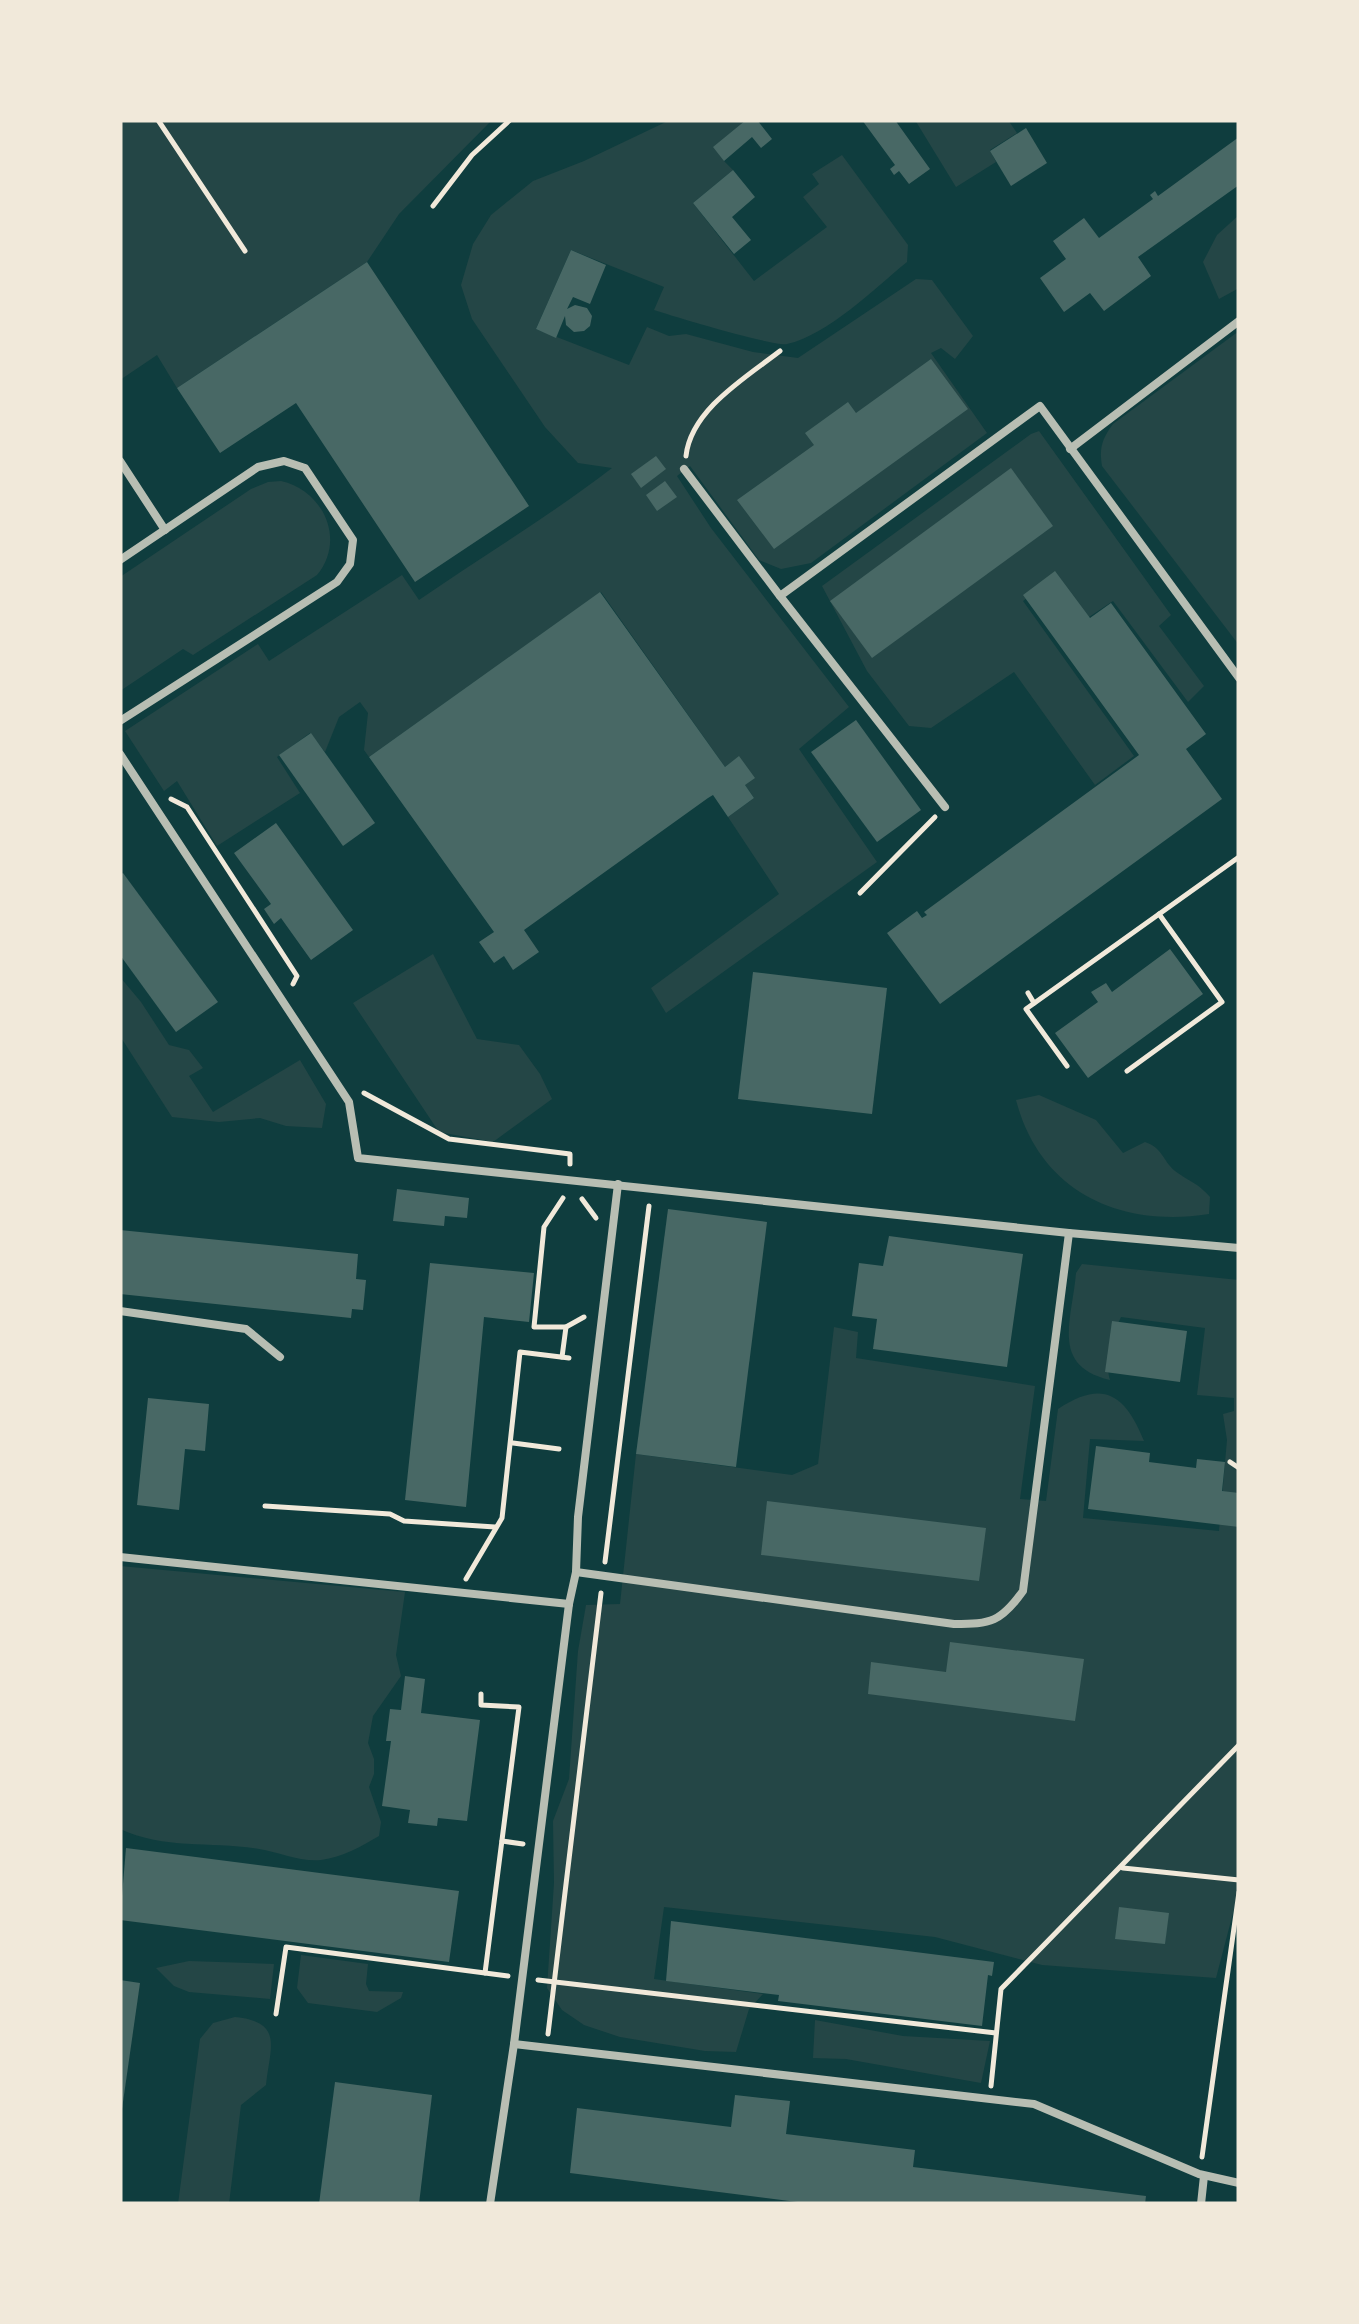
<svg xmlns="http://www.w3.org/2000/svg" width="1359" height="2324" viewBox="0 0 1359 2324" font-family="Raleway,sans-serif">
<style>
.green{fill:#244646}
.building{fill:#486865}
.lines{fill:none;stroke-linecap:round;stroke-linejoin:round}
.path{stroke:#f1e9da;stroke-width:5}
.service{stroke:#b8beb3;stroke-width:8}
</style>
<rect width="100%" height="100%" fill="#0f3d3e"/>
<!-- green -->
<g class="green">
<path d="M120,120H492L399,214L367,262L177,388L157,355L120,380Z"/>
<path d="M670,120H746L724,161L733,170L693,203L754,281L827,227L803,197L819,184L812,174L842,155L908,245L907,262C875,288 828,335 787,344C775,347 672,316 654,310L664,287L571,250L536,329L629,365L647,327L669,336L686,334L753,352L798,358L916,279L932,280L973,336L955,359L941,348L931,353L987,433L811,563L781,569L759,560L690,466L677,476L711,528L849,707L799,749L877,862L666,1013L651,988L779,894L728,817L754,798L745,785L739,757L725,767L601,592L369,757L364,750L368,713L360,702L339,717L325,752L310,733L277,757L300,793L217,846L177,781L164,791L125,731L258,644L269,661L402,575L419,600C483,556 551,515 612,468L578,463L545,427L472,319L461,285L473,244L491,215L533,181L584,161Z"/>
<path d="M915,120H1008L1017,133L990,150L996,162L956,187Z"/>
<path d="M1239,215V288L1219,299L1203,262L1217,235Z"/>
<path d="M1239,331V645L1102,466C1099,448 1102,439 1113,424Z"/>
<path d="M1039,431L1171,615L1159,626L1204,686L1188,702L1113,601L1086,619L1054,578L1023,601L1134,756L1095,785L1014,672L931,728L909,726L867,671L822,586L1031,434Z"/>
<path d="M281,481C324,491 346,540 317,575L193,655L183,649L120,691V577L251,489L268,482Z"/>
<path d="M433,954L477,1039L519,1045L540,1074L552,1099L493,1142L439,1132L353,1003Z"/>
<path d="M120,977L141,1002L169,1045L189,1050L203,1068L189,1076L213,1112L300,1060L326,1104L322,1128L286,1126L260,1118L219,1122L172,1117L120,1036Z"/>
<path d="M1039,1095L1096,1120L1123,1153L1145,1142C1163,1148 1162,1160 1175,1171C1188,1181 1197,1182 1210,1197L1209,1214C1120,1228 1040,1192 1016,1100Z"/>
<path d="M1082,1264L1239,1280V1890L1216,1978L1042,1965L935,1937L664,1907L654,1979L763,1994L749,2009L736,2052L705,2051L620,2037L584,2025L562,2010L547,1988L554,1883L553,1821L569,1779L578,1651L586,1605L620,1604L636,1454L792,1475L818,1464L834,1327L858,1332L856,1358L1035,1386L1020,1499L1046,1501L1058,1409C1103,1379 1125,1394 1144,1441L1090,1439L1083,1518L1219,1531L1227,1440L1223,1414L1234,1411V1398L1197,1395L1205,1328L1121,1317C1113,1334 1104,1362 1110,1380C1050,1366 1072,1321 1076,1273Z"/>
<path d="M120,1566L405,1592L396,1655L401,1676L373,1716L368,1743L374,1759V1774L369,1787L381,1822L379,1836C360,1847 343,1857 321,1860C300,1862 279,1852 259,1849C211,1841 166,1850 120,1829Z"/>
<path d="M301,1955L368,1964L366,1984L369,1991L403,1992L401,1998L377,2012L308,2003L297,1988Z"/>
<path d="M189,1961L274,1964L270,1999L189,1992L174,1986L156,1968Z"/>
<path d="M235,2017C284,2022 270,2047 266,2085L241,2105L229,2204H178L200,2039L213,2023Z"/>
<path d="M815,2020L903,2036L990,2041L981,2083L846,2059L813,2058Z"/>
</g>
<!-- building -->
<g class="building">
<path d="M746,120H757L772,139L761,148L752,137L724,161L713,147Z"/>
<path d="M862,120H895L930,169L909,184L899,171L894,175L890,169L895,165Z"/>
<path d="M1026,128L1047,163L1011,186L990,151Z"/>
<path d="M1239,137V185L1138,257L1151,276L1104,311L1090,293L1064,312L1040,278L1066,259L1053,241L1084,218L1099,238L1153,199L1150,195L1155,191L1158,196Z"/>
<path d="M733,170L755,197L732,217L751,240L734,254L693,203Z"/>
<path d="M571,250L606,265L590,304L573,297L567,309L575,305L587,308L592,316L590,326L584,331L574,332L566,325L565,316L556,338L536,329Z"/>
<path d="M367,262L529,506L415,582L296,403L220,453L177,388Z"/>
<path d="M931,359L968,409L774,549L737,500L814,445L805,433L848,402L856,413Z"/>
<path d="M656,456L666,469L641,488L631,474Z"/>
<path d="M1011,468L1053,526L872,658L830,601Z"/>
<path d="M665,481L677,497L657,511L646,495Z"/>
<path d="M1055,571L1090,618L1111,603L1206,734L1186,749L1222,799L940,1004L887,933L917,911L922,918L927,915L924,912L1139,755L1023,595Z"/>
<path d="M600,592L725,767L739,756L755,778L745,785L754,798L728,817L713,795L708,798L524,930L539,952L513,970L504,956L494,963L479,942L494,932L369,757Z"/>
<path d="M856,720L921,810L877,842L811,752Z"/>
<path d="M311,733L375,823L343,846L279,755Z"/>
<path d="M276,823L353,930L311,960L281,918L274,924L264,909L271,904L234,853Z"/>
<path d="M123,873L218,1002L176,1032L120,955V875Z"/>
<path d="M1170,949L1203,994L1088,1078L1055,1033L1098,1002L1091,992L1106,983L1112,992Z"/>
<path d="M753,972L887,988L872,1114L738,1099Z"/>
<path d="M397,1189L469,1198L467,1218L445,1216L444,1226L393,1221Z"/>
<path d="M668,1209L767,1222L736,1467L636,1454Z"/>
<path d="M120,1230L358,1254L356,1279L366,1280L363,1310L352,1309L351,1318L120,1294Z"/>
<path d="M889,1236L1023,1254L1007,1367L873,1349L877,1319L852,1316L859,1263L883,1266Z"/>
<path d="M430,1263L534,1273L529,1322L484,1317L466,1507L405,1500Z"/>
<path d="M1112,1321L1187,1331L1180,1382L1105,1372Z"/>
<path d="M148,1398L209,1404L205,1451L185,1449L179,1510L137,1505Z"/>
<path d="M1096,1446L1150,1453L1149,1462L1196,1468L1197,1459L1225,1462L1222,1491L1239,1493V1527L1088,1509Z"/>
<path d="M767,1501L986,1528L979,1581L761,1555Z"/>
<path d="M950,1642L1084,1659L1075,1721L868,1694L871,1662L946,1672Z"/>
<path d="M405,1676L425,1679L421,1713L480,1720L467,1821L438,1818L437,1826L408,1823L410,1810L382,1806L391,1741H386L390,1709L401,1710Z"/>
<path d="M126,1848L459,1891L449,1962L120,1920Z"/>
<path d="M1119,1907L1169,1913L1165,1944L1115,1939Z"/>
<path d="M671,1921L994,1962L992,1976L988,1975L982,2026L778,2001L779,1995L666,1981Z"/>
<path d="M120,1980L140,1983L122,2109H120Z"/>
<path d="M335,2082L432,2095L419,2204H319Z"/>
<path d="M735,2095L790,2101L786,2134L915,2150L913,2167L1146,2196L1145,2204H813L570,2173L577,2108L731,2127Z"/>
</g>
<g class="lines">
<!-- path -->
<g class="path">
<path d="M158,120L245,251"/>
<path d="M433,206L472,155L510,120"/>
<path d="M686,456C691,410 745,378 780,351"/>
<path d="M171,799L187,807L297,976L293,984"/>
<path d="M860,893L935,817"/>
<path d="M1028,993L1034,1003"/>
<path d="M1067,1066L1026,1009L1239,857"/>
<path d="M1127,1071L1222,1002L1159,914"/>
<path d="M364,1093L449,1139L570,1154V1164"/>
<path d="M563,1198L544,1227L534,1327H566L584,1317"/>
<path d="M582,1199L596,1218"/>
<path d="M562,1357L566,1327"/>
<path d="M513,1443L559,1449"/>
<path d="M1230,1462L1239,1468"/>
<path d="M265,1506L390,1514L404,1521L495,1527"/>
<path d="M605,1562L649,1206"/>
<path d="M466,1579L502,1518L520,1352L569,1358"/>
<path d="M481,1694V1705L519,1707L485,1973"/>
<path d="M502,1841L523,1844"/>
<path d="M1123,1868L1239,1880"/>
<path d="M538,1980L996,2033"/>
<path d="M276,2014L286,1947L508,1976"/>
<path d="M548,2034L601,1593"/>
<path d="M991,2086L1001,1989L1239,1745"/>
<path d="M1202,2157L1239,1892"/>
</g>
<!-- service -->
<g class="service">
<path d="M1070,449L1239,321"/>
<path d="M120,461L165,530"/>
<path d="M684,469L780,596"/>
<path d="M120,560L258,467L284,461L305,468L353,540L350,564L337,582L120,721"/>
<path d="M120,754L349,1102L358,1158L1069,1233L1239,1248"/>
<path d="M945,807L780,596L1040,406L1239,678"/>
<path d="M120,1311L246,1329L280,1357"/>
<path d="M120,1557L569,1604"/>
<path d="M576,1572L954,1624C991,1624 1001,1622 1023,1591L1069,1233"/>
<path d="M514,2044L1034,2104L1199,2174L1239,2183"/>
<path d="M490,2204L514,2044L569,1604L576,1572L578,1517L618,1184"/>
<path d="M1201,2204L1204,2176"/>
</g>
</g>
<!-- border -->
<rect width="1359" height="2324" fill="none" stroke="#f1e9da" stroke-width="245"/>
</svg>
